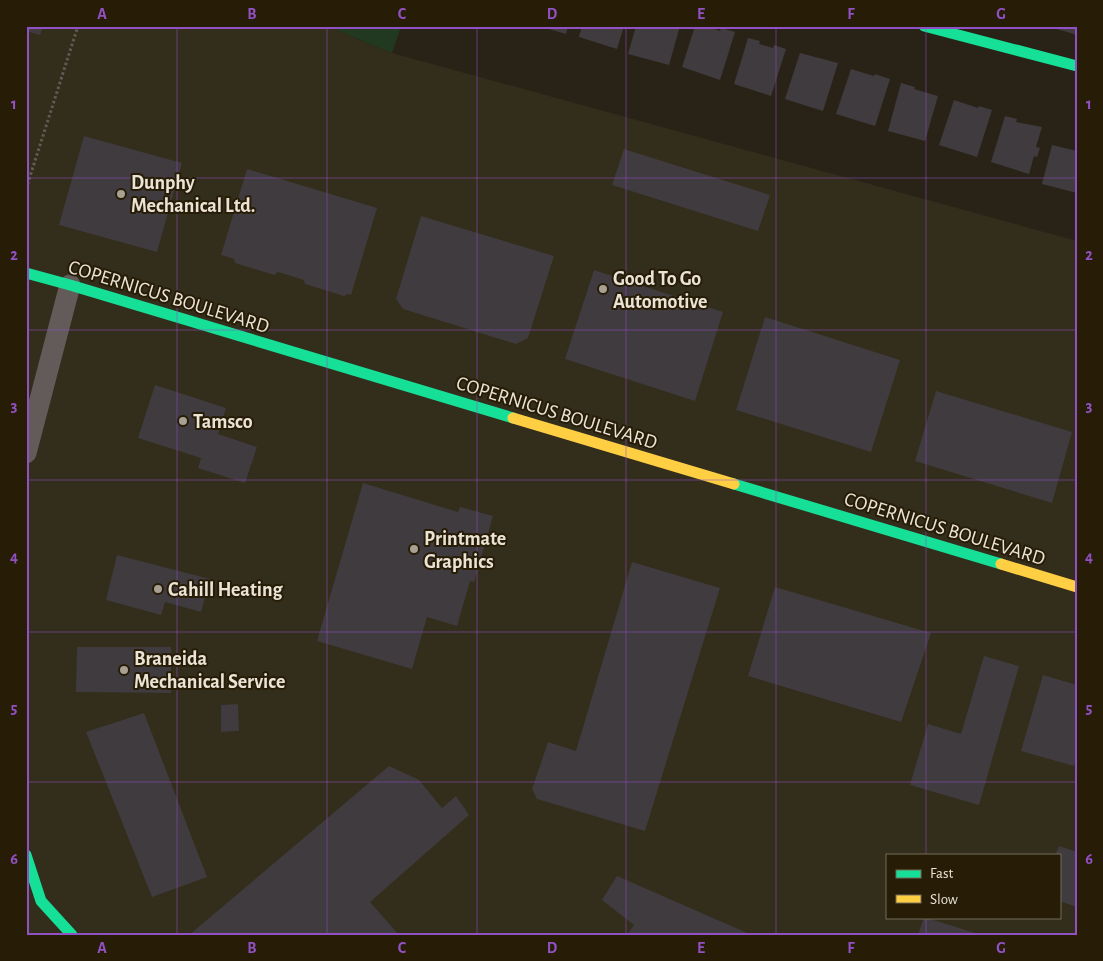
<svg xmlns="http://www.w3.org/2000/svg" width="1103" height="961" viewBox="0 0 1103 961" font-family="'Alegreya Sans',sans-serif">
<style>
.industrial{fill:#332d1c;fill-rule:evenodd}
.green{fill:#223921}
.building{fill:#3f3b3e}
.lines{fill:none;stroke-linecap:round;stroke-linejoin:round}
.path{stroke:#615a57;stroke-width:3;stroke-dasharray:2.5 2.5;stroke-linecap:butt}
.street{stroke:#635a5a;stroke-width:21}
.fast{stroke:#16e098;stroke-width:11}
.slow{stroke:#ffcf43;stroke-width:11}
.grid{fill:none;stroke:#9151c4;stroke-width:1;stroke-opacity:0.55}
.poi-dot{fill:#a7a093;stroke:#271c05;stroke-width:2}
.labels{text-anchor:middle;stroke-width:4;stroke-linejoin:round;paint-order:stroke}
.poi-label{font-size:20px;font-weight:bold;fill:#ebe3d6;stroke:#271c05;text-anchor:start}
.street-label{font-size:20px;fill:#ebe3d6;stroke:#271c05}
.neatline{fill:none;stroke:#9151c4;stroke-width:2}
.grid-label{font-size:16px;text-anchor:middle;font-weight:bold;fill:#9151c4}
</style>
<rect width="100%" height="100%" fill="#292317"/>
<!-- industrial -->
<path class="industrial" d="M26,26H327L392,53L1077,241V935H26ZM887,855H1059V917H887Z"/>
<!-- green -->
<path class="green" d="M327,26H401L392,53Z"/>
<!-- building -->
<g class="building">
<path d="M26,26H43L40,35L26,31Z"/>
<path d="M539,26H568L566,34Z"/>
<path d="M582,26H624L617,49L579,37Z"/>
<path d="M636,26H680L669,65L628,54Z"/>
<path d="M695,26H707L720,31L721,28L735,32L720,80L682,67Z"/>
<path d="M1058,26H1077V35L1057,29Z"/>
<path d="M748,38L760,41L759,44L773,48L774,45L786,49L771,96L734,84Z"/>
<path d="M800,53L838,63L823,111L785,99Z"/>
<path d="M851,69L874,76L875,74L890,79L875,126L836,114Z"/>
<path d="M901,83L915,87L914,89L938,96L925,141L888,131Z"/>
<path d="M954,100L978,108L979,106L992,110L977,157L939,145Z"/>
<path d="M1005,116L1017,119L1016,122L1042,127L1036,147L1040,148L1037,157L1034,156L1029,174L991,162Z"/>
<path d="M84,136L182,163L157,252L59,225Z"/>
<path d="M1052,145L1077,151V193L1042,184Z"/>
<path d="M624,149L770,195L758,231L612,185Z"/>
<path d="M247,169L377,208L351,295L348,294L344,296L305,284L304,280L278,272L274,275L235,263L234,259L221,255Z"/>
<path d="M421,216L554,256L528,338L516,344L403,309L396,299Z"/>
<path d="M594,270L723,312L695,401L565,359Z"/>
<path d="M765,317L900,360L871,452L736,410Z"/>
<path d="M155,385L226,408L218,434L257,447L245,483L198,468L201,458L138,438Z"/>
<path d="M936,391L1072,432L1052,503L915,461Z"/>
<path d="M363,483L458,512L460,507L493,516L474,582L470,581L457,626L427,617L412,669L317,641Z"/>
<path d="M117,555L210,579L201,612L165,602L161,615L106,600Z"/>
<path d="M632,562L720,588L645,831L537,799L532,789L548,742L576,751Z"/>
<path d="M775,587L931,633L901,722L748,676Z"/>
<path d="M77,647H171V693L76,692Z"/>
<path d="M984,656L1019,666L979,805L910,785L928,724L961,734Z"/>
<path d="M1043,675L1077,685V754L1074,766L1021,751Z"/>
<path d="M238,704L239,731L221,732V705Z"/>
<path d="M144,713L207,877L152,897L86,732Z"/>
<path d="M389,766L419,780L442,808L456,796L469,815L370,902L399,935H189Z"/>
<path d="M1059,846L1077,852V907L1059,901V855H1055Z"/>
<path d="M617,876L752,935H627L634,925L602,900Z"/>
<path d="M924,917L978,934V935H918Z"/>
</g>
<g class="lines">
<!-- path -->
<path class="path" d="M26,189L78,26"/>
<!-- street -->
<path class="street" d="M26,453L70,285"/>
<!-- fast -->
<g class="fast">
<path d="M924,26L1077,66"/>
<path d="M26,273L70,285L513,418"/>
<path d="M734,484L1001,564"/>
<path d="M26,855L41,901L72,935"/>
</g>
<!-- slow -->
<g class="slow">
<path d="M513,418L734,484"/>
<path d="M1001,564L1077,587"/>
</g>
</g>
<!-- grid -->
<path class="grid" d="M177,26V935M327,26V935M477,26V935M626,26V935M776,26V935M926,26V855M26,178H1077M26,330H1077M26,480H1077M26,632H1077M26,782H1077M926,917V935"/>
<!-- markers -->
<g class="poi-dot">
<circle cx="121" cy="194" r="5"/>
<circle cx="603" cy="289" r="5"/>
<circle cx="183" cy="421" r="5"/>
<circle cx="414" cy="549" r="5"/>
<circle cx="158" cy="589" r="5"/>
<circle cx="124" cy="670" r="5"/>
</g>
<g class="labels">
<!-- poi labels -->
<g class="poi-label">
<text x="131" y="189">Dunphy<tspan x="131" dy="23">Mechanical Ltd.</tspan></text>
<text x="613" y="285">Good To Go<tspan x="613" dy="23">Automotive</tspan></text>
<text x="193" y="428">Tamsco</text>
<text x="424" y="545">Printmate<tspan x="424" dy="23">Graphics</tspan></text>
<text x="168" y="596">Cahill Heating</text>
<text x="134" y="665">Braneida<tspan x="134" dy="23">Mechanical Service</tspan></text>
</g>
<!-- street labels -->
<g class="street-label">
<text transform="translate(169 296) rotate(17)" y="7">COPERNICUS BOULEVARD</text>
<text transform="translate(557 412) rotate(17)" y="7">COPERNICUS BOULEVARD</text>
<text transform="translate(945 528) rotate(17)" y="7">COPERNICUS BOULEVARD</text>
</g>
</g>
<!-- border -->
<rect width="1103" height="961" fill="none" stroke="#271c05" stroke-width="55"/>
<!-- legend -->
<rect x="886" y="854" width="175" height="65" fill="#271c05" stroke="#756c59"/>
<rect x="896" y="870" width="25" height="8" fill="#16e098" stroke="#756c59"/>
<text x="930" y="878" font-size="15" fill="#ebe3d6">Fast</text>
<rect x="896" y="895" width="25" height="8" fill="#ffcf43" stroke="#756c59"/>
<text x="930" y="904" font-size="15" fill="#ebe3d6">Slow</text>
<rect x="28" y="28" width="1048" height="906" class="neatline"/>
<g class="grid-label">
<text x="102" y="19">A</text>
<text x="252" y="19">B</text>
<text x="402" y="19">C</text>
<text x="552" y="19">D</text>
<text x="701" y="19">E</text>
<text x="851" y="19">F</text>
<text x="1001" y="19">G</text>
<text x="14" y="109">1</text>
<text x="1089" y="109">1</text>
<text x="14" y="260">2</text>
<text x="1089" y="260">2</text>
<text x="14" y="411">3</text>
<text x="1089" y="411">3</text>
<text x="14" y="562">4</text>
<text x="1089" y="562">4</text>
<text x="14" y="713">5</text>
<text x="1089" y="713">5</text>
<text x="14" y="864">6</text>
<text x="1089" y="864">6</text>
<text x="102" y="953">A</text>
<text x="252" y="953">B</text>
<text x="402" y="953">C</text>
<text x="552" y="953">D</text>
<text x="701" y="953">E</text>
<text x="851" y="953">F</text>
<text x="1001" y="953">G</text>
</g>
</svg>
